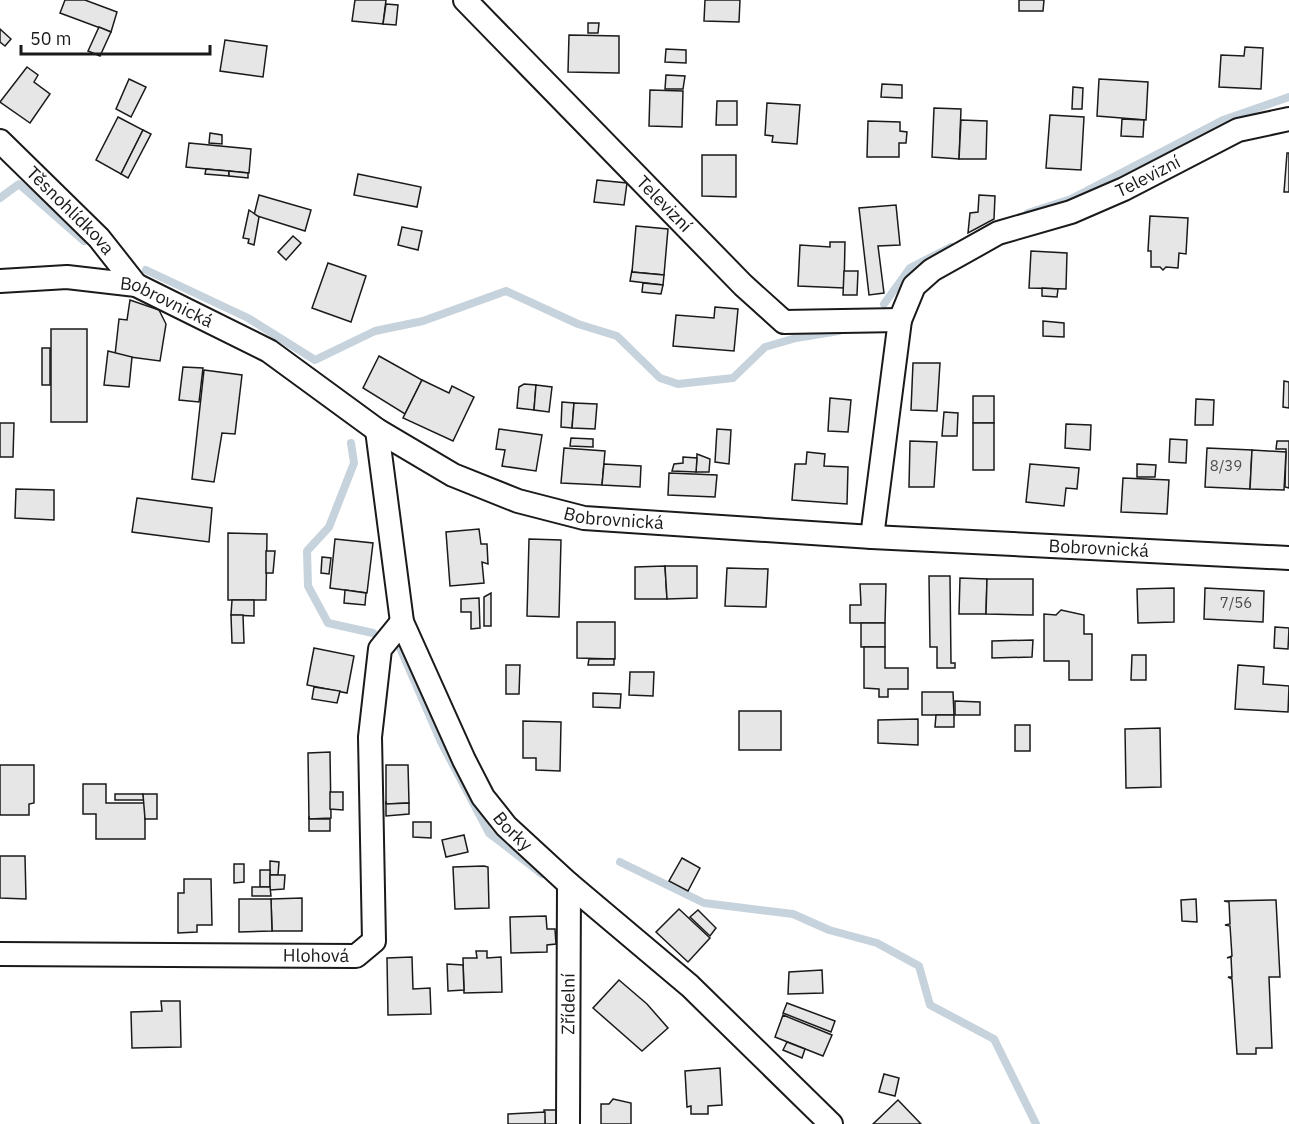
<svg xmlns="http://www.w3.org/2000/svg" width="1289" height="1124" viewBox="0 0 1289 1124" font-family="'IBM Plex Sans',sans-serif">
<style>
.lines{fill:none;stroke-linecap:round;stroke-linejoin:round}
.stream{stroke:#c6d2dc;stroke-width:8}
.building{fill:#e6e6e6;stroke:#1a1a1a;stroke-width:1.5}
.street-casing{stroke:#1a1a1a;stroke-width:26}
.street{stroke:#fff;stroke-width:22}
.labels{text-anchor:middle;stroke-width:4.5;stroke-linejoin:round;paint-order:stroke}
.number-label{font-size:15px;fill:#4d4d4d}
.street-label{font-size:18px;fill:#1a1a1a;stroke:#fff}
</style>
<rect width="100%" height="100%" fill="#fff"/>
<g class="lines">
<!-- stream -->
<g class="stream">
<path d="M0,198L19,184L84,241"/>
<path d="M1028,213L1071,199L1223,120L1289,97"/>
<path d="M146,270L248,318L315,360L375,331L423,321L506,291L578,324L617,336L660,378L678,384L733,378L765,347L796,338L839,331"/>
<path d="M884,304L910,268L951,247"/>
<path d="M351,443L354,463L329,527L307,551L308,586L328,623L373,633"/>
<path d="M397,641L441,742L489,833L542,874"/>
<path d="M620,862L704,903L793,914L829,930L877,943L919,966L930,1005L994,1039L1036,1124"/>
</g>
</g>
<!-- building -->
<g class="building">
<path d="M65,0H85L117,12L111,32L60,13Z"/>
<path d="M355,0H386L383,24L352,21Z"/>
<path d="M705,0H740L739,22L704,21Z"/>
<path d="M1019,0H1044L1043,11H1019Z"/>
<path d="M386,4L398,5L396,25L383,24Z"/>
<path d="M588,23H599L598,33H588Z"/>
<path d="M99,27L111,32L100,56L88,51Z"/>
<path d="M0,29L11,39L5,46L0,42Z"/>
<path d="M569,35L619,36V73L568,72Z"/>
<path d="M225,40L267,46L263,77L220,71Z"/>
<path d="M1245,47L1263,48L1261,89L1219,87L1221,55L1244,56Z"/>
<path d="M666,49L686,50V63L665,62Z"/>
<path d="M27,67L38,75L34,82L50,94L30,123L0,102Z"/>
<path d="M666,75L685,76L683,89H665Z"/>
<path d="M129,79L146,87L131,117L116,109Z"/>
<path d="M1099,79L1148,82L1146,120L1097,116Z"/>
<path d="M882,84L902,85V98L881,97Z"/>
<path d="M1073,87L1083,88L1082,109H1072Z"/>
<path d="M650,90L683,91L682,127L649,126Z"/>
<path d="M717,101H737V125H716Z"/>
<path d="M767,103L800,105L797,144L772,142L773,136L765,135Z"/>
<path d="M934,108L961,109L959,159L932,157Z"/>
<path d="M1050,115L1084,117L1081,170L1046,168Z"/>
<path d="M118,117L143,130L121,174L96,160Z"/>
<path d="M1122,119L1144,120L1143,137L1121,136Z"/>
<path d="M961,120L987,121L986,159H959Z"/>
<path d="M868,121L900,122V131L907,132L906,143H899V157H867Z"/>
<path d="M143,130L151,134L128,178L121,174Z"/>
<path d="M210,133L222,135V144L209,143Z"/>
<path d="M189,143L251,149L249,173L186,167Z"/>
<path d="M1287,153H1289V192H1284Z"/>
<path d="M702,155H736V197L702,196Z"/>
<path d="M206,169L229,171V176L205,174Z"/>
<path d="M229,171L248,173V178L229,176Z"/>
<path d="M358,174L421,187L417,207L354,195Z"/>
<path d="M597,180L627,183L624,205L594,202Z"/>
<path d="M259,195L311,210L305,231L254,215Z"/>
<path d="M979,195L995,196L994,219L968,233L970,213L978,212Z"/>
<path d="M896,205L900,245L878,246L884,293L869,295L859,208Z"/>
<path d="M249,210L259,217L254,245L248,243L249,239L243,238Z"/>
<path d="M1150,216L1188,218L1186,254L1179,253L1178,268L1166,267L1163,270L1160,267H1151V251H1148Z"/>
<path d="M636,226L668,229L664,275L632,272Z"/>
<path d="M402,227L422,231L418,250L398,245Z"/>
<path d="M293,236L301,243L286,260L278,252Z"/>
<path d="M830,242H845L844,288L798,286L800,245L830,247Z"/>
<path d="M1031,251L1067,253L1066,289L1029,288Z"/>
<path d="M328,263L366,276L351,322L312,308Z"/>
<path d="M632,270V272L664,275L663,285L630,281Z"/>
<path d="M844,271H858L857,295H843Z"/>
<path d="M643,283L663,285L661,294L642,292Z"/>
<path d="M1042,288L1058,289L1057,297L1042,296Z"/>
<path d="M130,300L159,310L166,324L160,361L115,355L119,319L127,320Z"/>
<path d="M715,307L738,309L734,351L673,346L676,315L714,318Z"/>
<path d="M1043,321L1064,323V337L1043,336Z"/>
<rect x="51" y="329" width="36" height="93"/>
<rect x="42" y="348" width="8" height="37"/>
<path d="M108,351L132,357L129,387L104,385Z"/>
<path d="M379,356L422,380L405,414L363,388Z"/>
<path d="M913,363H940L937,411L911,410Z"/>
<path d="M183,367L203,368L199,402L179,400Z"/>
<path d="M204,370L242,375L235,434L222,433L214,482L192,479Z"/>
<path d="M422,380L449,393L452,386L474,397L453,441L403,418Z"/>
<path d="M1284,381L1289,382V408L1283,407Z"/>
<path d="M524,384L536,385L534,410L517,408L519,387Z"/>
<path d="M536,385L552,387L549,412L534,410Z"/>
<rect x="973" y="396" width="21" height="27"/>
<path d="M830,398L851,400L848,432L828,431Z"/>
<path d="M1196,399L1214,400L1213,425H1195Z"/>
<path d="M562,402L574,403L572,428L561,427Z"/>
<path d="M574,403L597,404L595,429L572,428Z"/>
<path d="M944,412L958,413L957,436H942Z"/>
<path d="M0,423H14L13,457H0Z"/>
<rect x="973" y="423" width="21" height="47"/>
<path d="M1066,424L1091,425L1090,450L1065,448Z"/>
<path d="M499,429L542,435L536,471L502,466L505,450L496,449Z"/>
<path d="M717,429L731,430L729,464L715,462Z"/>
<path d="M571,438L593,439V447L570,446Z"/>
<path d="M1170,439L1187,440L1186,463L1169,462Z"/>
<path d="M910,441L937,442L934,487H909Z"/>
<path d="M1277,441H1289V488L1285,487L1286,449H1276Z"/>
<path d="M564,448L605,451L602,485L561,483Z"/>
<path d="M1207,448L1252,450L1250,489L1205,487Z"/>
<path d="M1252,450L1286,452L1284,490L1250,489Z"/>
<path d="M807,452L825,454L824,466L848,467L847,504L792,500L795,464H806Z"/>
<path d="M697,454L710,459L709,472H696Z"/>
<path d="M683,457L697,458L696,472L672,471L674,464L683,463Z"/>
<path d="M604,464L641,466L640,487L602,485Z"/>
<path d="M1030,464L1079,468L1077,489L1066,488L1064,506L1026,502Z"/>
<path d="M1137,464L1156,465L1155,477H1137Z"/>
<path d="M669,473L717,475L715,497L668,495Z"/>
<path d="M1123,478L1169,480L1167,514L1121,512Z"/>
<path d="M16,489L54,490V520L15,518Z"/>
<path d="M137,498L212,508L209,542L132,532Z"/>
<path d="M479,529L481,544H487L488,564L482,562L484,583L450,586L446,532Z"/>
<path d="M228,533L267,534L266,600H228Z"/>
<path d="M335,539L373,543L367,593L330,588Z"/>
<path d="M529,539L561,540L559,617L527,616Z"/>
<path d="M266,551H275L273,573H266Z"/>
<path d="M322,557L331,558L329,574L321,573Z"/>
<path d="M665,566L667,599H635V567Z"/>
<path d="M665,566H697V598L667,599Z"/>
<path d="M727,568L768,569L766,607L725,606Z"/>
<path d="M929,576H950L951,663H955V668H937V647H930Z"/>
<path d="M960,578L987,579L986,614H959Z"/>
<path d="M987,579H1033V615L986,614Z"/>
<path d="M860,584H886L885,623H850V605H861Z"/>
<path d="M1174,588V622L1138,623L1137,589Z"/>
<path d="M1205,588L1264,591L1263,622L1204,619Z"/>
<path d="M345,590L366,593L365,605L344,603Z"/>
<path d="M491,593V626H484V597Z"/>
<path d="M479,598L480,628L471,629V612H461V599Z"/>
<path d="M232,600H254V616L231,615Z"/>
<path d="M1061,610L1084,615V634H1092V680H1069V661H1044V614L1056,615Z"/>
<path d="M231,615H243L244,643H232Z"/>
<path d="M577,622H615V659L577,658Z"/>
<rect x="861" y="623" width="24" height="24"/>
<path d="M1275,627L1289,628L1288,649L1274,648Z"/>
<path d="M1033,640L1032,657L992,658V641Z"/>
<path d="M864,647H885V668H908V689H888V697H879V689L864,688Z"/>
<path d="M314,648L354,656L347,693L307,685Z"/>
<path d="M1132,655H1146V680H1131Z"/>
<path d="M589,659H614V665H588Z"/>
<path d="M506,665H520L519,694H506Z"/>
<path d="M1238,665L1264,667L1263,684L1289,686L1288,712L1235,709Z"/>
<path d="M630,672H654L653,696L629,695Z"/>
<path d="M314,687L340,691L337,703L312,699Z"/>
<path d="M922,692H953L954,715H922Z"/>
<path d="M593,693L621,694L620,708L593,707Z"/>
<path d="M955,701L980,702V715H955Z"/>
<rect x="739" y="711" width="42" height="39"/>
<path d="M936,715H954V727H935Z"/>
<path d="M918,719V745L878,743V720Z"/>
<path d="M523,721L561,722L560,771L536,770V758H523Z"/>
<rect x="1015" y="725" width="15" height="26"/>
<path d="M1160,728L1161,787L1126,788L1125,729Z"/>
<path d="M330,752L331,818L309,819L308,753Z"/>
<path d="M0,765H34V803L29,804V815H0Z"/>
<path d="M386,765H408L409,803L386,804Z"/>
<path d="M83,784H106V803H145V839H96V814H83Z"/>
<path d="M330,792H343V810L330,809Z"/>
<path d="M115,794H143L144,800H115Z"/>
<path d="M143,794H157V819H145Z"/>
<path d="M386,801V804L409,803V814L386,816Z"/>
<path d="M309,816V819H330V831H309Z"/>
<path d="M413,822H431V838L413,837Z"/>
<path d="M464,835L468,852L446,857L442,840Z"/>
<path d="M0,856H25L26,899L0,898Z"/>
<path d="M682,858L700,868L688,891L669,881Z"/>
<path d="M270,861L279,862L278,875H270Z"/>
<path d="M234,864H244V882L234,883Z"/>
<path d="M484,866L488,867L489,908L455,909L453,867Z"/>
<rect x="260" y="870" width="10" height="17"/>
<path d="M270,875H285L284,889L270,890Z"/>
<path d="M184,879H211L212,925H197V932L178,933V893H184Z"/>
<path d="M252,887H270L271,896H252Z"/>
<path d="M302,898V931H272L271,899Z"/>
<path d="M239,899H271L272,931L239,932Z"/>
<path d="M1196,899L1197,922L1182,921L1181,900Z"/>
<path d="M1276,900L1280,977H1269L1272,1048H1256V1054H1237L1232,979L1228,977H1232L1231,957L1227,958L1232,956L1230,926L1225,925L1230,924L1229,902L1224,901Z"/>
<path d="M679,909L710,938L688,962L656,932Z"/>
<path d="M698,910L716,928L710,936L690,917Z"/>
<path d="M546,916L547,929H555L556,944L547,945V952L511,953L510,917Z"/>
<path d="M476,951H487V958L501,957L502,992L464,993L463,958H477Z"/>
<path d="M412,957L413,989L430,988L431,1014L388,1015L387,958Z"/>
<path d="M447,964L463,965L464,990L448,991Z"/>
<path d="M822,970L823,993L788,994L789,972Z"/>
<path d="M619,980L647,1004L668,1028L642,1051L593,1008Z"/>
<path d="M161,1001H180L181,1047L132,1048L131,1012L162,1011Z"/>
<path d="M787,1003L835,1021L831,1032L783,1013Z"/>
<path d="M783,1015L832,1035L823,1056L775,1037Z"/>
<path d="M787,1042L805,1049L802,1058L783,1050Z"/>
<path d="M720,1068L722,1105L708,1106V1114H691V1106L687,1107L685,1071Z"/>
<path d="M884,1074L899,1078L895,1096L879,1092Z"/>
<path d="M613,1099L631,1103V1124H601V1104H609Z"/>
<path d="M898,1100L921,1124H873Z"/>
<path d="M544,1110H557V1124H545Z"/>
<path d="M545,1112V1124H508V1114Z"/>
</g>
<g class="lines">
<defs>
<g id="street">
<path id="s1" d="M465,0L743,285L784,322L900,320"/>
<path id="s2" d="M0,141L99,238L136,285"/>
<path id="s3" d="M0,281L67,277L136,285L269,351L377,430L453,475L518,501L584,518L872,537L1289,558"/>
<path id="s4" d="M377,430L402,622L464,760L483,797L506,826L569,884L690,986L831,1124"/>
<path id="s5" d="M872,537L900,320L914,286L932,270L998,233L1071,212L1124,189L1238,130L1289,119"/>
<path id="s6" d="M0,954L356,956L374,941L370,737L380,649L402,622"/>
<path id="s7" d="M568,1124L569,884"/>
</g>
</defs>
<!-- street casing -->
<use href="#street" class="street-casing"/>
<!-- street -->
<use href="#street" class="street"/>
</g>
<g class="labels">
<!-- number labels -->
<g class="number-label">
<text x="1226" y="471">8/39</text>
<text x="1236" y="608">7/56</text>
</g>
<!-- street labels -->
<g class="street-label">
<text dy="6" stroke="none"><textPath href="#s5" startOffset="516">Televizní</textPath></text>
<text dy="6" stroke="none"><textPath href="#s1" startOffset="285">Televizní</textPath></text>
<text dy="6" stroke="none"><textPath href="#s2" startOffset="99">Těsnohlídkova</textPath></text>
<text dy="6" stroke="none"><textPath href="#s3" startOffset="171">Bobrovnická</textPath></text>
<text dy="6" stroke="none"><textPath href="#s3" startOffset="675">Bobrovnická</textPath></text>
<text dy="6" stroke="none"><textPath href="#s3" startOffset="1161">Bobrovnická</textPath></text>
<text dy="6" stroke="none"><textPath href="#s4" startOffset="432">Borky</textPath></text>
<text dy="6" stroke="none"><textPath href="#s6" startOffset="316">Hlohová</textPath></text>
<text dy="6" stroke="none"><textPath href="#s7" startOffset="120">Zřídelní</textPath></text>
</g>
</g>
<!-- scale -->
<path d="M21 45v9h189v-9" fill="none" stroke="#1a1a1a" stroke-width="3"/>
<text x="30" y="45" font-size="18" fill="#1a1a1a" stroke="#ffffff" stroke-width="4.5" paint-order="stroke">50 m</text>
</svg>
